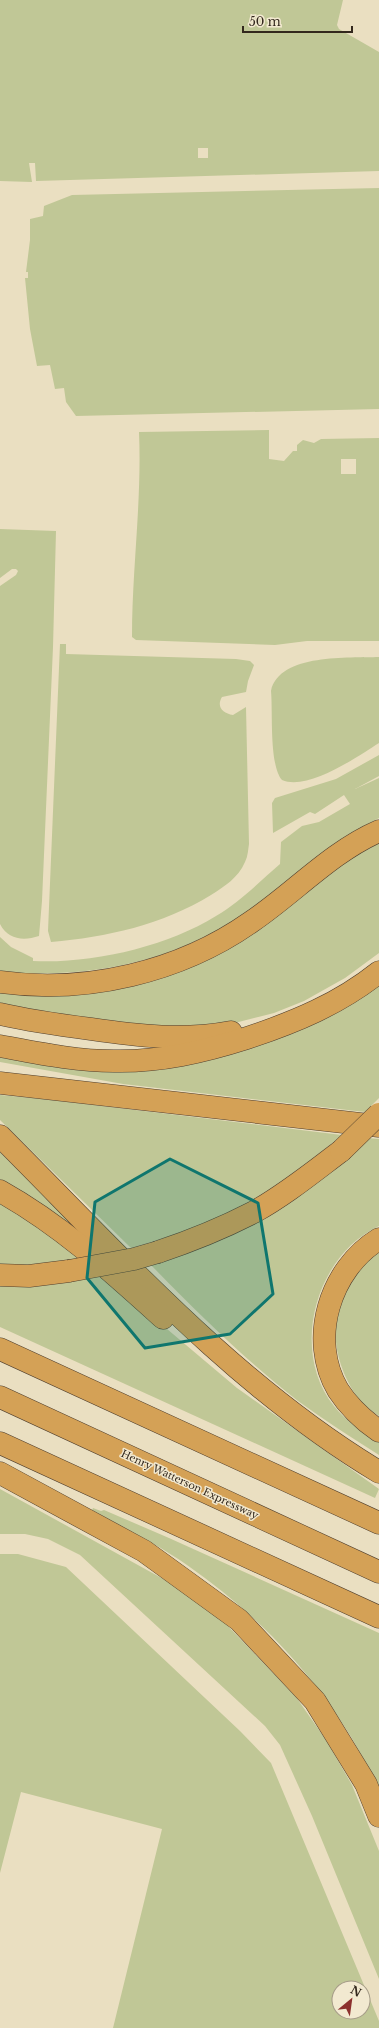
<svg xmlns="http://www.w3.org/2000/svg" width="379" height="2028" viewBox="0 0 379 2028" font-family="'Libre Baskerville',serif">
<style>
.green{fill:#c0c796;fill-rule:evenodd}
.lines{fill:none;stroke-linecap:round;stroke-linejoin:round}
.highway-casing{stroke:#503f2e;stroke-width:23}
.highway{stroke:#d4a156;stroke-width:22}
.highway-bridge-casing{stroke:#503f2e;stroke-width:23;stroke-linecap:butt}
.highway-bridge{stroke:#d4a156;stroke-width:22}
.marked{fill:#0f766e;fill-opacity:0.2;stroke:#0f766e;stroke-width:3;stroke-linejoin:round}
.labels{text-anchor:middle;stroke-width:3;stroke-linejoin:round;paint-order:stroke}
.street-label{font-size:10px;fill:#33281d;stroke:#f2e9d0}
</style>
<rect width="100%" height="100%" fill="#eadfc1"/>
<!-- green -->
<g class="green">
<path d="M0,0H343L337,25L339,29L379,52V171L36,181L35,163H29L32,182L0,181ZM198,148H208V158H198Z"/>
<path d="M379,188V409L76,416L66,402L64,388L55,389L50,365L37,366L30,329L25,278H28V272H26L30,240V219L43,216L44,206L72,195Z"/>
<path d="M269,430V459L284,461L293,451H297V445L303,440L314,443L321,439L379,438V641H307L275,645L136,640L132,637C132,569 142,500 139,432ZM341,459H356V474H341Z"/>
<path d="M0,529L56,531L53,647L42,901L39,936C24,941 8,940 0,924V586L16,575L18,571L16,569H12L0,578Z"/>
<path d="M60,644H66V654L236,659L250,661L254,665L248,681L246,692L222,697C216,707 223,713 233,715L246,707L249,844C248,850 248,856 245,862C238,878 225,886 211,895C162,925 107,937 51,942L48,931Z"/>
<path d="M379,657V743C357,757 308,791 282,780C269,765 273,713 271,691C279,653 350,658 379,657Z"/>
<path d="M379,755V776L355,789L379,778V818C333,842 296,878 253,908C177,962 92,979 0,972V937L11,947L33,958V961C91,964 166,947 216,916C240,902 259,882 280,864L281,842L302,826L319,822L350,804L344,795L315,814L310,812L273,833L272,803L275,798L336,779Z"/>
<path d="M379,838V953L345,978L304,1001L274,1013L227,1025L143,1027L0,1005V990L129,983Z"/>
<path d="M379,980V1098L365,1112L123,1084L0,1062V1054L139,1067Z"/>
<path d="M0,1095L44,1099L342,1135C311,1161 278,1187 243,1206C207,1225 169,1237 131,1248L0,1120Z"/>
<path d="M368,1138L379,1139V1226C316,1255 289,1350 334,1406C346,1421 362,1432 379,1441V1455C352,1438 324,1420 298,1401C244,1359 197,1312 150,1264Z"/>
<path d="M0,1152L79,1230L77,1231L25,1194L0,1180Z"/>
<path d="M0,1199L83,1258L25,1266H0Z"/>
<path d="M379,1251V1416C373,1412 367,1408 362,1403C335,1370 326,1323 347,1285C355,1272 368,1261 379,1251Z"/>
<path d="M103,1275L237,1388L379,1489L375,1498L0,1327V1282Z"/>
<path d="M0,1489L176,1586L226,1624L296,1697L326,1740L352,1785L379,1851V1979L312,1816L280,1745L265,1726L80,1555L48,1539L25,1534H0Z"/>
<path d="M93,1508L101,1511L104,1510L169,1538L379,1633V1790C338,1699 268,1621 187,1565C157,1544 124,1528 92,1510Z"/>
<path d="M0,1554H18L66,1567L240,1731L271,1763L379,2021V2028H113L162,1829L21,1792L0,1873ZM339,1988H363V2012H339Z"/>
</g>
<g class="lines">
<defs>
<g id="highway">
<path d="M0,982C86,994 180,972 251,922C294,893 331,852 379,831"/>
<path d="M0,1014C30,1021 60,1025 91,1029C138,1036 184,1041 231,1032"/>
<path d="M0,1046C38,1053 76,1061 114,1061C160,1062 203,1052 247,1038C295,1022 339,1004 379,972"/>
<path d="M0,1083L379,1126"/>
<path d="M0,1136C119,1255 234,1385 379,1472"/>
<path d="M0,1191C61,1225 111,1271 163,1318"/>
<path d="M379,1239C330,1269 308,1339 338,1390C349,1407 363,1420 379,1431"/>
<path d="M158,1252C191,1241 223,1228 254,1212C285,1195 313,1172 341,1151"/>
<path d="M0,1275L29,1276L69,1271"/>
<path d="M0,1349L379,1523"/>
<path d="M0,1397L379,1572"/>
<path d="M0,1443L379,1617"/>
<path d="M0,1473L144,1551L239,1620L315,1701L366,1784L379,1816"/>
</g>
</defs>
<!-- highway casing -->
<use href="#highway" class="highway-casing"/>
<!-- highway -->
<use href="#highway" class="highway"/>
<defs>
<g id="highway-bridge">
<path d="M341,1151L379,1114"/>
<path d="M69,1271L134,1259L158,1252"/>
</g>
</defs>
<!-- highway-bridge casing -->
<use href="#highway-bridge" class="highway-bridge-casing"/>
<!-- highway-bridge -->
<use href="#highway-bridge" class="highway-bridge"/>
</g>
<!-- marked area -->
<path class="marked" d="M170,1159L258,1203L273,1294L230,1334L145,1348L87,1278L95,1202Z"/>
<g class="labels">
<!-- street labels -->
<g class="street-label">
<text transform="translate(190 1484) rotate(25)" y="4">Henry Watterson Expressway</text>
</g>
</g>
<!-- north arrow -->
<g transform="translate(351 2000) rotate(29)"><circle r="19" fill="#f2e9d0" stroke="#a69c88"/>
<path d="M0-3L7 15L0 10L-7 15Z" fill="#8c312e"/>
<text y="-6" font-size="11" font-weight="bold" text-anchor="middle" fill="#33281d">N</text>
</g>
<!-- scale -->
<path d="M243 26v6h109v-6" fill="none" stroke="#33281d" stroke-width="2"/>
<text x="249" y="26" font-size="12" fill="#33281d" stroke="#f2e9d0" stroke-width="3" paint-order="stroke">50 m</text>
</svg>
